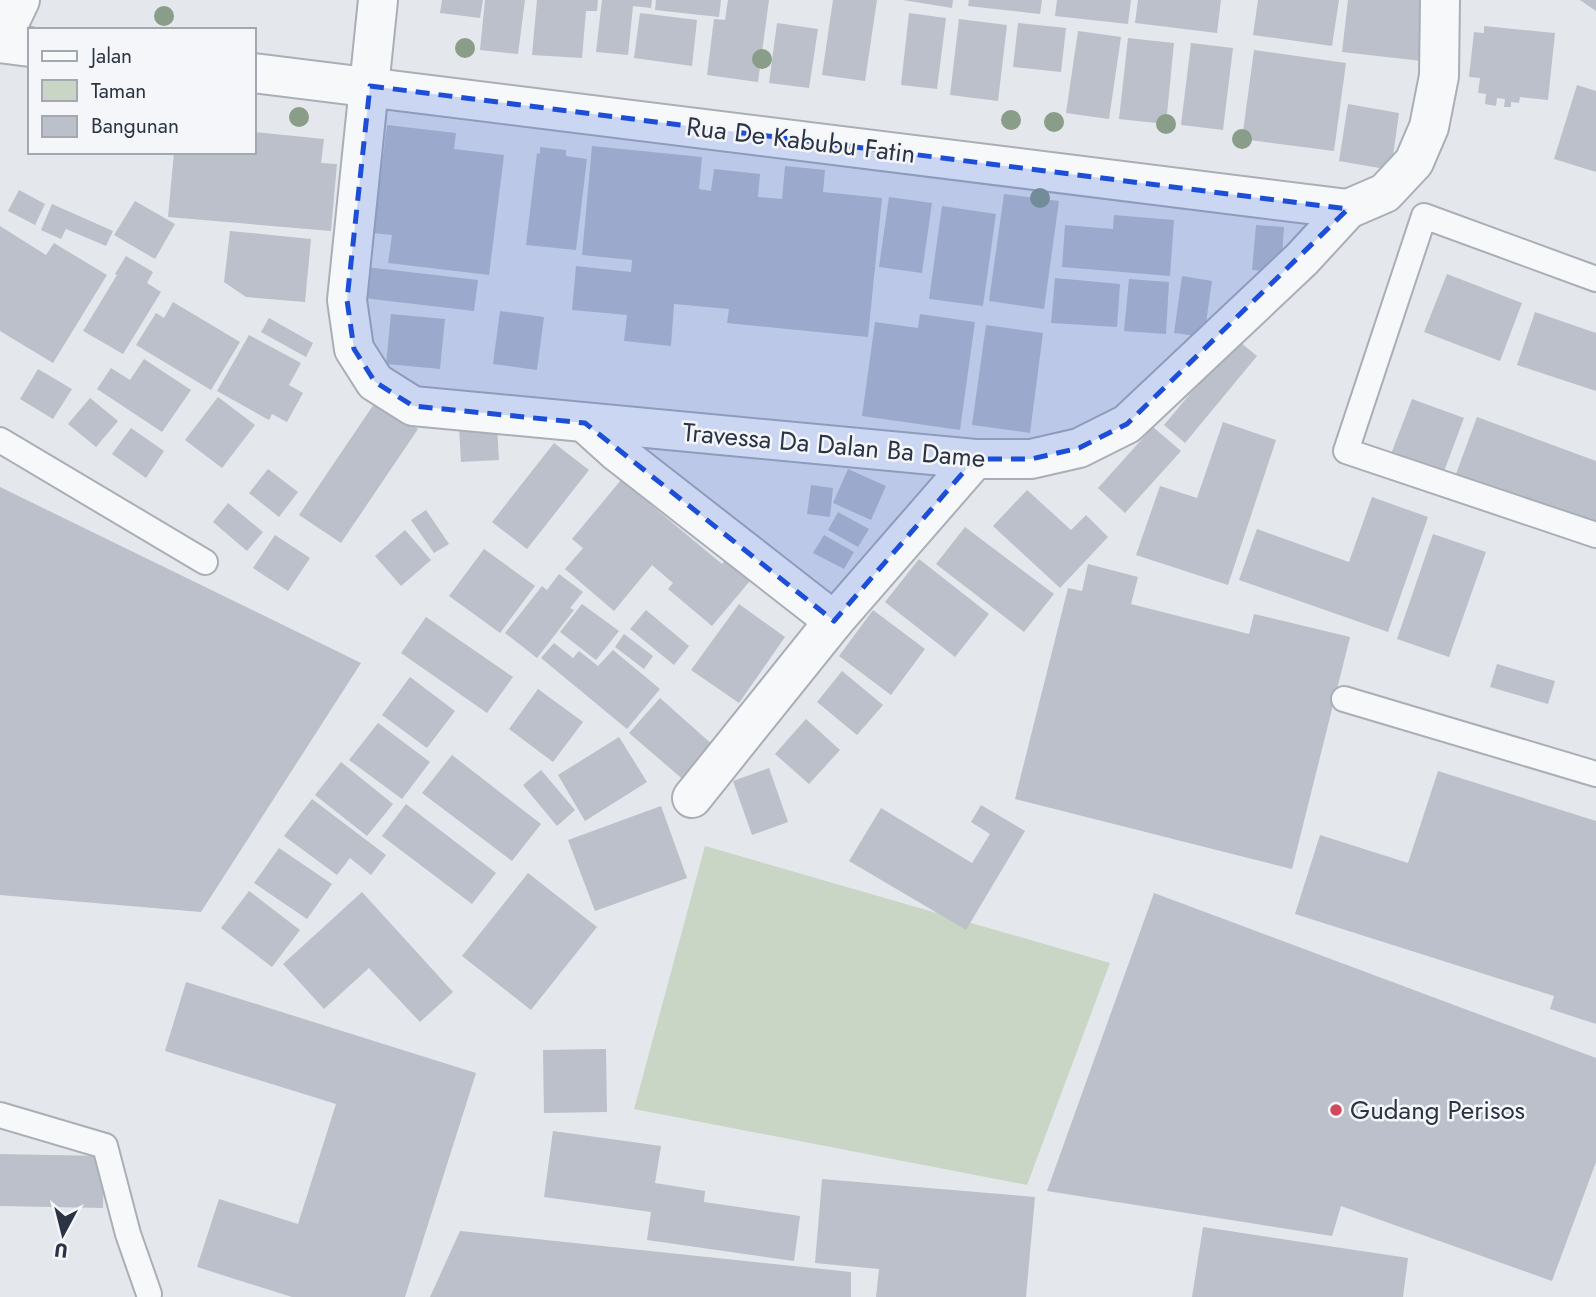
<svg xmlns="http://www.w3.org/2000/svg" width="1596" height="1297" viewBox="0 0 1596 1297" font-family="Jost,sans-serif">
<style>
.green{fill:#c9d6c5}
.building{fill:#bbc0ca}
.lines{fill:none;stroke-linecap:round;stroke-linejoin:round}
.service-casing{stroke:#a9aeb7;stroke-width:28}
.minor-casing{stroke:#a9aeb7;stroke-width:42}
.tertiary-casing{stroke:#a9aeb7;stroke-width:42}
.service{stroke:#f7f8fa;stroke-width:24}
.minor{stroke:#f7f8fa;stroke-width:38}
.tertiary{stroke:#f7f8fa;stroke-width:38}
.tree{fill:#899d89}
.marked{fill:#1d4ed8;fill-opacity:0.2;stroke:#1d4ed8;stroke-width:5;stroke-dasharray:14 9;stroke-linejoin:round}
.poi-dot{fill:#d1495b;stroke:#f4f6f9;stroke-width:2.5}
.labels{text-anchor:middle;stroke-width:5;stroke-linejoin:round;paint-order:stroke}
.street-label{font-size:26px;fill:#2b3445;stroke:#f4f6f9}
.poi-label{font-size:26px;fill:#2b3445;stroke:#f4f6f9;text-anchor:start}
</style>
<rect width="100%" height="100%" fill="#e4e7ec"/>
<!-- green -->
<path class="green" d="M705,846L1110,963L1027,1185L634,1109Z"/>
<!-- building -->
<g class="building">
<path d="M442,0H483L480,18L440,13Z"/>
<path d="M485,0H525L518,54L480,50Z"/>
<path d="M537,0H598L597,11H586L582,58L532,55Z"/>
<path d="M602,0H652L651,8L633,6L628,55L596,52Z"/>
<path d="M656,0H721L719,17L655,10Z"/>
<path d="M728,0H769L758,82L707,75L714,19L725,20Z"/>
<path d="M833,0H877L865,81L822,75Z"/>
<path d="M903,0H953L952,8Z"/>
<path d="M969,0H1042L1040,14L968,6Z"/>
<path d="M1057,0H1131L1128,24L1055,16Z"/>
<path d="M1138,0H1221L1217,33L1135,23Z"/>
<path d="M1258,0H1339L1332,46L1253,35Z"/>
<path d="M1348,0H1428L1422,61L1342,52Z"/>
<path d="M1580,0H1596V11Z"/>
<path d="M640,13L697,20L692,66L634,58Z"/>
<path d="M909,13L946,18L937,89L901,85Z"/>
<path d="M959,19L1007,25L998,101L950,95Z"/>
<path d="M777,23L818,29L809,88L769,83Z"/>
<path d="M1018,23L1066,28L1061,72L1013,67Z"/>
<path d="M1484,26L1555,33L1548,100L1520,97L1519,103L1511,102V107H1504L1505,99L1497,98L1496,106L1485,104L1486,94L1478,93L1480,78L1469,77L1474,32L1484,33Z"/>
<path d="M1078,31L1121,37L1109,119L1066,113Z"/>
<path d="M1128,38L1174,43L1166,124L1119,119Z"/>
<path d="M1191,43L1233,48L1223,130L1181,125Z"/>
<path d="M1254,50L1346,63L1334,151L1242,139Z"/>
<path d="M1577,85L1596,91V172L1554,159Z"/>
<path d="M1348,104L1399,113L1391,170L1339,161Z"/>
<path d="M387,125L456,133L454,149L504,155L489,275L388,263L392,235L373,233Z"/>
<path d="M254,132L324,139L321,163L337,164L331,231L168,217L174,152H254Z"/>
<path d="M592,146L702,157L699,189L711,191L714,169L760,174L758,197L782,199L785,166L825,170L823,192L882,198L868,337L727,323L729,309L674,304L671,346L624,341L627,315L572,310L576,266L631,272L632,260L582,255Z"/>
<path d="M540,147L566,150V156L587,159L576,250L526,245L537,153L540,154Z"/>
<path d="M19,190L45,204L35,225L8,211Z"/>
<path d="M1004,194L1059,201L1044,309L989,301Z"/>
<path d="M889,197L932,203L922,273L879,267Z"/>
<path d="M135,201L175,224L155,259L114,235Z"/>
<path d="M52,204L113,231L106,246L66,229L61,239L41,230Z"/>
<path d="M942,206L996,214L983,306L929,299Z"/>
<path d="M1114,215L1174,220L1170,276L1062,267L1065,225L1113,229Z"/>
<path d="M1256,225L1284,227L1281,272L1252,270Z"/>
<path d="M0,226L46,255L54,243L107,275L53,363L0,331Z"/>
<path d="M230,231L311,239L305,302L246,297L224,282Z"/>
<path d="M126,256L153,272L147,283L161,292L123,354L83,331L117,275L115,274Z"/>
<path d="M366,267L478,280L474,311L363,298Z"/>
<path d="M1447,274L1522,303L1500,361L1424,332Z"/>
<path d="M1182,276L1212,281L1204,337L1174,333Z"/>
<path d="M1055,278L1120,284L1117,327L1051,323Z"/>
<path d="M1129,279L1169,282L1166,334L1124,331Z"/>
<path d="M173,302L240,342L211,390L136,345L156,313L164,318Z"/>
<path d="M500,311L544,317L537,370L493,364Z"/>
<path d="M1535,312L1596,333V391L1517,365Z"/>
<path d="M391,314L445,319L440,369L386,364Z"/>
<path d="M920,314L975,322L960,430L862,416L875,322L918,328Z"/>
<path d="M269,318L313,343L306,357L261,332Z"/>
<path d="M986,325L1043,333L1030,433L972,425Z"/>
<path d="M249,335L301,363L289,385L303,393L287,422L272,414L269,420L217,391Z"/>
<path d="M1236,339L1257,356L1185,443L1164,425Z"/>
<path d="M144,359L191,390L162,432L97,389L111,368L130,380Z"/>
<path d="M38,369L72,389L53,419L20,399Z"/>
<path d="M218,397L255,425L222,468L185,440Z"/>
<path d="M90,398L118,421L96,447L68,424Z"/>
<path d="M1412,399L1464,418L1443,474L1391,454Z"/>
<path d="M376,401L418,429L341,543L299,515Z"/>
<path d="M1477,417L1596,461V524L1456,474Z"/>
<path d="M1223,422L1276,440L1228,585L1136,555L1160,486L1197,498Z"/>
<path d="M497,425L499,460L461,462L459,427Z"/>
<path d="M1153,427L1181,451L1125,513L1098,488Z"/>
<path d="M131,428L164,451L146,478L112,454Z"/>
<path d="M554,443L589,470L527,549L492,522Z"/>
<path d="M268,469L298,492L279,517L249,493Z"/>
<path d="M848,469L886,486L871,520L833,503Z"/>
<path d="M621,480L722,564L736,547L760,569L712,626L668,589L673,583L652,565L614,611L565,569L583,548L572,539Z"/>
<path d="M811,485L833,488L830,517L807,514Z"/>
<path d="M0,487L361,663L201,912L0,895Z"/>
<path d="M1027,490L1071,530L1086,515L1108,537L1060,588L993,526Z"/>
<path d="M1372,497L1428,517L1388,632L1239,580L1257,529L1349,562Z"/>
<path d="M228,503L263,532L247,551L213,522Z"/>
<path d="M426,510L449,544L434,553L411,520Z"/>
<path d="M838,512L869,529L858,547L828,530Z"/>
<path d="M965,527L1054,594L1024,632L936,564Z"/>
<path d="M405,530L431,560L401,586L375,556Z"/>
<path d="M1433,534L1486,552L1449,657L1397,639Z"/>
<path d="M275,535L310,558L288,591L253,568Z"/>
<path d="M824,535L854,552L844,569L813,553Z"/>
<path d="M484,549L535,586L500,633L449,596Z"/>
<path d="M919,559L989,614L955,657L885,602Z"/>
<path d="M1088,564L1138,577L1131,604L1249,634L1254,614L1350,637L1292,869L1015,799L1068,588L1082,591Z"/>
<path d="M559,574L583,592L570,608L574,610L537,658L505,633L542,586L547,590Z"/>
<path d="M582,604L619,631L596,660L560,632Z"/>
<path d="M739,604L785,637L739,703L691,670Z"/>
<path d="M646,610L689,646L674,665L630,629Z"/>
<path d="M873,610L925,649L891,695L839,656Z"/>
<path d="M426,617L513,677L487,713L401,653Z"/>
<path d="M624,634L653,656L644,669L615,647Z"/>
<path d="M554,643L573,658L579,651L598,666L613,650L660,689L627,729L541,658Z"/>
<path d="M1497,664L1555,681L1548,704L1490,687Z"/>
<path d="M842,671L883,705L857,735L817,702Z"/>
<path d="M410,677L455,711L427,748L382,715Z"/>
<path d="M538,689L583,722L553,762L509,729Z"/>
<path d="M660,698L723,754L693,788L629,733Z"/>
<path d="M806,719L840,750L809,784L775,754Z"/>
<path d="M378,723L430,762L402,799L349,760Z"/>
<path d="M619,737L647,782L585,821L558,775Z"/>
<path d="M452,755L541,824L512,861L422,793Z"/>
<path d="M341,762L393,804L367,836L315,795Z"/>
<path d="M769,768L788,822L752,835L733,781Z"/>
<path d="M541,770L575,810L557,826L523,785Z"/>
<path d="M1438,771L1596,821V1024L1550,1009L1554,996L1295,914L1320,835L1408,863Z"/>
<path d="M312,799L386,855L371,875L350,858L337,875L284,836Z"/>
<path d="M406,804L496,873L472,904L382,836Z"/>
<path d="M981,805L1025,831L966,930L849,861L881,808L972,863L990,834L971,822Z"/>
<path d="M661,806L687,878L595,911L568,840Z"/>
<path d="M279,848L332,884L307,919L254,883Z"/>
<path d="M528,873L597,927L531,1010L462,956Z"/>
<path d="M249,891L300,930L272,967L221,928Z"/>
<path d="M362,892L453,992L420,1022L369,968L324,1009L283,964Z"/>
<path d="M1154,893L1596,1058V1162L1552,1281L1341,1206L1332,1236L1047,1191Z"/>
<path d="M186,982L476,1073L405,1297H292L197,1267L219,1199L298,1224L336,1104L165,1051Z"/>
<path d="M606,1049L607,1112L544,1113L543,1050Z"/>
<path d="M553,1131L661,1146L655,1183L705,1191L704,1202L800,1216L794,1261L647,1240L651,1212L544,1197Z"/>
<path d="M0,1154L104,1156L103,1208L0,1206Z"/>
<path d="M822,1179L1035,1197L1026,1297H876L879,1269L815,1263Z"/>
<path d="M1203,1227L1408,1258L1403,1297H1192Z"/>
<path d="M460,1231L851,1272V1297H430Z"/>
</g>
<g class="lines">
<defs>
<g id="service">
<path d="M1596,279L1424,216L1346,451L1596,535"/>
<path d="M0,440L205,562"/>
<path d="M1344,699L1596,774"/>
<path d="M0,1115L105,1146L128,1234L149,1294"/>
</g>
<g id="minor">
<path d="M378,0L347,300L354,349L375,382L413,406L975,459H1031L1079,448L1127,424L1302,259L1348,209L1385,193L1414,162L1429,127L1439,76L1440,0"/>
<path d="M0,43L30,47"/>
<path d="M254,73L1348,209"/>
<path d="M585,423L616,451L834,621"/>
<path d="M692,798L834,621L975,459"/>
</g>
<path id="tertiary" d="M0,42L20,0"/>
</defs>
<!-- service casing -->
<use href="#service" class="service-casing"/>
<!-- minor casing -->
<use href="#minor" class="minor-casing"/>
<!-- tertiary casing -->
<use href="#tertiary" class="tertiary-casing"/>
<!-- service -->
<use href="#service" class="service"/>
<!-- minor -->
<use href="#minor" class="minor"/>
<!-- tertiary -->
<use href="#tertiary" class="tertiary"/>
</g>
<!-- trees -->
<g class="tree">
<circle cx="164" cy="16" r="10"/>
<circle cx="465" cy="48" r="10"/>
<circle cx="762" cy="59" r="10"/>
<circle cx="299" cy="117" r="10"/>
<circle cx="1011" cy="120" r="10"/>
<circle cx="1054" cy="122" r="10"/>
<circle cx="1166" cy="124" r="10"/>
<circle cx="1242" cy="139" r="10"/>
<circle cx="1040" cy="198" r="10"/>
</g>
<!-- marked area -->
<path class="marked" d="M370,86L1348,209L1127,424L1079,448L1031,459H975L834,621L585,423L413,406L375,382L354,349L347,300Z"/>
<!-- markers -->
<circle class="poi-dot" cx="1336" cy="1110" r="7"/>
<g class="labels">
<!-- street labels -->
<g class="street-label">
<text transform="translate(801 140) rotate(7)" y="9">Rua De Kabubu Fatin</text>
<text transform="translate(834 445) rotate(5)" y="9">Travessa Da Dalan Ba Dame</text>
</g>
<!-- poi labels -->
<g class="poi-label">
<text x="1350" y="1119">Gudang Perisos</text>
</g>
</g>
<!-- legend -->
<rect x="28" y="28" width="228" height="126" fill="#f4f6f9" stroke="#a4a8b1" stroke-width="2"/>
<rect x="42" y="51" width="35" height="10" fill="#f7f8fa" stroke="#a4a8b1" stroke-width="2"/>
<text x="91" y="63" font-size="21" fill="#2b3445">Jalan</text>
<rect x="42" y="80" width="35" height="21" fill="#c9d6c5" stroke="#a4a8b1" stroke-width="2"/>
<text x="91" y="98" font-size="21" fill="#2b3445">Taman</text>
<rect x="42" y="116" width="35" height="21" fill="#bbc0ca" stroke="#a4a8b1" stroke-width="2"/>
<text x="91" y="133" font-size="21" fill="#2b3445">Bangunan</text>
<!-- north arrow -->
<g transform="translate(63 1234) rotate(187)" stroke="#f4f6f9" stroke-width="5" paint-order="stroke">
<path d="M0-5L12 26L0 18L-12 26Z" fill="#2b3445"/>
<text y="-10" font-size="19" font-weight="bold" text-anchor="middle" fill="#2b3445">U</text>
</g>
</svg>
